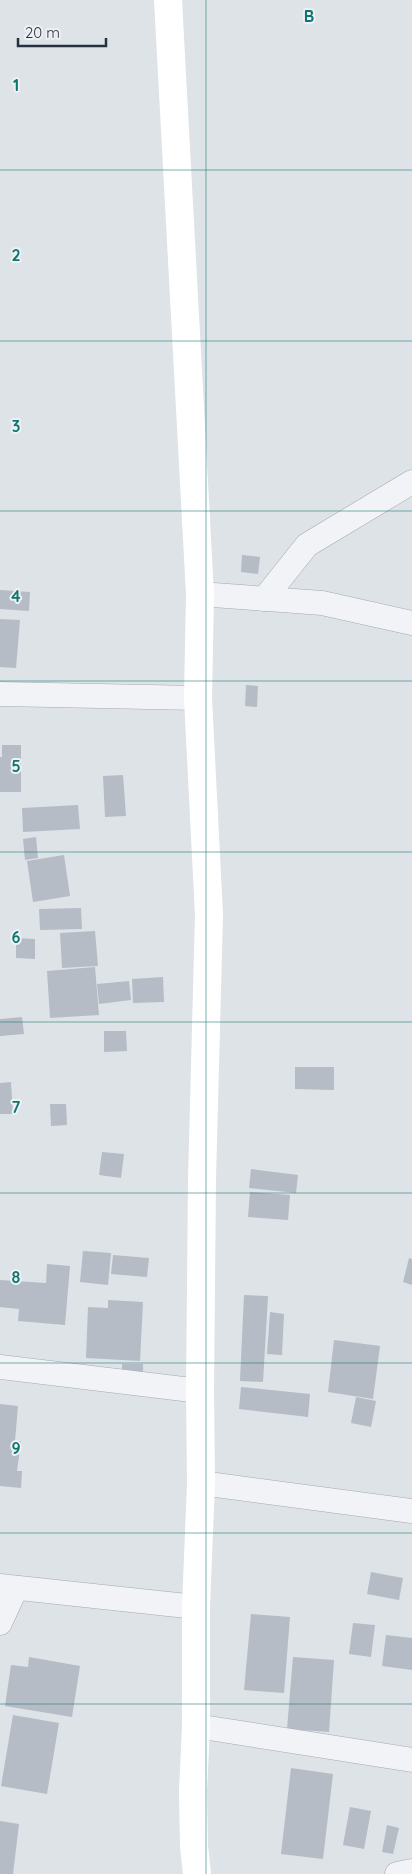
<svg xmlns="http://www.w3.org/2000/svg" width="412" height="1874" viewBox="0 0 412 1874" font-family="Quicksand,sans-serif">
<style>
.building{fill:#b5bcc5}
.lines{fill:none;stroke-linecap:round;stroke-linejoin:round}
.street-casing{stroke:#a3aab2;stroke-width:25}
.street{stroke:#f1f3f6;stroke-width:24}
.secondary{stroke:#fff;stroke-width:28}
.grid{fill:none;stroke:#0f766e;stroke-width:1;stroke-opacity:0.55}
.grid-label{font-size:16px;text-anchor:middle;font-weight:bold;fill:#0f766e;stroke:#edf1f6;stroke-width:4;stroke-linejoin:round;paint-order:stroke}
</style>
<rect width="100%" height="100%" fill="#dee3e8"/>
<!-- building -->
<g class="building">
<path d="M242,555L260,557L258,574L241,572Z"/>
<path d="M0,590L30,592L29,611L0,609Z"/>
<path d="M0,619L20,620L16,668L0,667Z"/>
<path d="M246,685L258,686L257,707L245,706Z"/>
<path d="M2,745H21V792H0V757H2Z"/>
<path d="M123,775L126,816L105,817L103,776Z"/>
<path d="M78,805L80,829L23,832L22,808Z"/>
<path d="M36,837L38,858L25,860L23,839Z"/>
<path d="M64,855L70,896L33,902L27,861Z"/>
<path d="M81,908L82,929L40,930L39,909Z"/>
<path d="M95,931L98,966L62,968L60,933Z"/>
<path d="M16,938L35,939V959L16,958Z"/>
<path d="M95,967L99,1015L50,1018L47,971Z"/>
<path d="M163,977L164,1002L133,1003L132,979Z"/>
<path d="M129,981L131,1000L99,1004L97,984Z"/>
<path d="M22,1017L24,1034L0,1036V1019Z"/>
<path d="M104,1031H126L127,1051L104,1052Z"/>
<path d="M295,1067H334V1090L295,1089Z"/>
<path d="M11,1082L13,1114H0V1083Z"/>
<path d="M50,1104H66L67,1125L51,1126Z"/>
<path d="M102,1152L124,1154L121,1178L99,1175Z"/>
<path d="M251,1169L298,1175L296,1193L249,1188Z"/>
<path d="M250,1192L290,1195L288,1220L248,1217Z"/>
<path d="M83,1251L111,1253L108,1285L80,1282Z"/>
<path d="M113,1255L149,1258L147,1277L111,1274Z"/>
<path d="M409,1258L412,1259V1285L403,1282Z"/>
<path d="M47,1264L70,1266L65,1325L18,1321L19,1309L0,1307V1280L46,1283Z"/>
<path d="M244,1295L268,1296L263,1382L240,1381Z"/>
<path d="M108,1300L143,1302L140,1361L86,1358L88,1307L108,1308Z"/>
<path d="M270,1312L284,1314L282,1355L267,1354Z"/>
<path d="M334,1340L380,1346L373,1399L328,1392Z"/>
<path d="M122,1364H143V1378L122,1377Z"/>
<path d="M241,1387L310,1394L308,1417L239,1409Z"/>
<path d="M356,1397L376,1401L371,1427L351,1423Z"/>
<path d="M0,1404L18,1406L15,1441H21L17,1471H22L21,1488L0,1486Z"/>
<path d="M371,1572L403,1578L399,1600L367,1594Z"/>
<path d="M251,1614L290,1617L284,1693L244,1690Z"/>
<path d="M353,1623L375,1625L371,1657L349,1654Z"/>
<path d="M386,1635L412,1638V1670L382,1666Z"/>
<path d="M29,1657L80,1666L72,1717L5,1706L11,1665L28,1667Z"/>
<path d="M293,1657L334,1660L329,1732L287,1729Z"/>
<path d="M13,1715L59,1723L47,1794L1,1786Z"/>
<path d="M291,1768L333,1774L323,1859L281,1854Z"/>
<path d="M350,1807L371,1811L364,1849L343,1845Z"/>
<path d="M0,1821L19,1824L13,1874H0Z"/>
<path d="M387,1825L399,1828L393,1854L382,1852Z"/>
</g>
<g class="lines">
<defs>
<g id="street">
<path d="M200,594L322,603L412,623"/>
<path d="M264,599L307,545L412,482"/>
<path d="M0,694L198,698"/>
<path d="M0,1367L200,1391"/>
<path d="M201,1483L412,1511"/>
<path d="M0,1586L196,1607"/>
<path d="M0,1623L16,1588"/>
<path d="M196,1726L412,1760"/>
<path d="M397,1874L412,1871"/>
</g>
</defs>
<!-- street casing -->
<use href="#street" class="street-casing"/>
<!-- street -->
<use href="#street" class="street"/>
<!-- secondary -->
<path class="secondary" d="M168,0L200,594L198,698L209,915L202,1179L200,1391L201,1483L196,1607V1726L193,1791L194,1846L197,1874"/>
</g>
<!-- grid -->
<path class="grid" d="M206,0V1874M0,170H412M0,341H412M0,511H412M0,681H412M0,852H412M0,1022H412M0,1193H412M0,1363H412M0,1533H412M0,1704H412"/>
<g class="grid-label">
<text x="309" y="22">B</text>
<text x="16" y="91">1</text>
<text x="16" y="261">2</text>
<text x="16" y="432">3</text>
<text x="16" y="602">4</text>
<text x="16" y="772">5</text>
<text x="16" y="943">6</text>
<text x="16" y="1113">7</text>
<text x="16" y="1283">8</text>
<text x="16" y="1454">9</text>
</g>
<!-- scale -->
<path d="M18 38v8h88v-8" fill="none" stroke="#27313f" stroke-width="2.5"/>
<text x="25" y="38" font-size="15" fill="#27313f" stroke="#edf1f6" stroke-width="4" paint-order="stroke">20 m</text>
</svg>
